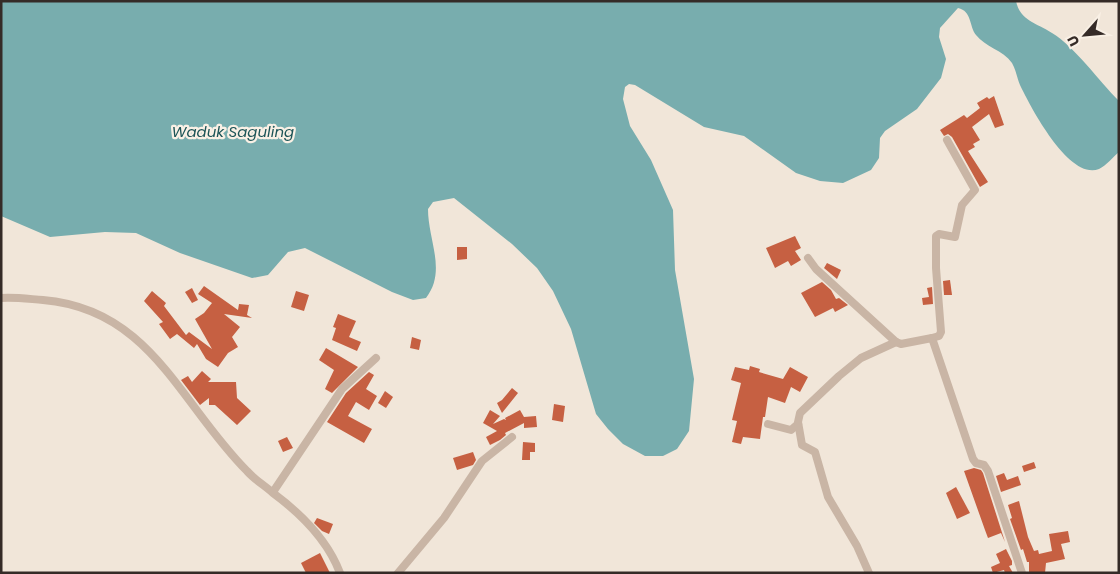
<svg xmlns="http://www.w3.org/2000/svg" width="1120" height="574" viewBox="0 0 1120 574" font-family="Poppins,sans-serif">
<style>
.water{fill:#78adae}
.building{fill:#c66042}
.lines{fill:none;stroke-linecap:round;stroke-linejoin:round}
.street{stroke:#c9b5a5;stroke-width:8}
.labels{text-anchor:middle;stroke-width:4.5;stroke-linejoin:round;paint-order:stroke}
.water-label{font-size:15px;font-style:italic;fill:#1c5457;stroke:#f9f0e5}
</style>
<rect width="100%" height="100%" fill="#f1e6d9"/>
<!-- water -->
<path class="water" d="M1,1H1016C1020,21 1037,23 1052,33C1075,47 1099,81 1119,101V152C1113,157 1106,166 1099,169C1069,181 1030,106 1020,85C1017,78 1016,70 1012,63C1003,50 985,47 976,35C969,26 972,11 958,8L940,28L939,37L946,59L941,78L917,109L885,131L880,138L879,158L871,170L843,183L820,181L796,173L744,136L704,127L635,85L629,84L625,87L623,99L630,126L651,160L673,210L675,270L694,379L689,431L677,449L663,456H645L623,444L608,429L596,414L571,329L553,291L537,268L512,244L454,198L433,202L428,209C428,240 447,271 426,298L413,300L392,292L305,248L288,252L268,275L252,278L180,253L136,233L105,232L50,237L1,216Z"/>
<!-- building -->
<g class="building">
<path d="M994,96L1004,125L995,128L989,114L972,127L980,140L973,144L975,147L968,151L988,182L980,187L952,137L948,134L944,136L940,130L964,115L967,118L980,108L977,103L987,97L989,99Z"/>
<path d="M795,236L801,248L795,251L801,260L791,266L788,261L775,268L766,248Z"/>
<path d="M457,247H467V259L457,260Z"/>
<path d="M827,263L841,270L837,279L824,268Z"/>
<path d="M950,280L952,295H944L943,281Z"/>
<path d="M822,282L831,290L836,299L839,298L848,305L835,312L833,308L815,317L801,293Z"/>
<path d="M204,286L238,310L239,304L249,305L247,315L252,318L224,314L240,327L232,337L238,347L228,353L218,367L206,359L197,344L194,348L177,334L170,339L159,324L163,322L144,301L152,291L166,303L164,306L186,335L189,332L212,349L195,319L204,313L212,303L198,294Z"/>
<path d="M932,287L933,304L923,305L922,298L929,297L927,288Z"/>
<path d="M192,288L198,300L192,303L185,292Z"/>
<path d="M296,291L309,295L304,311L291,307Z"/>
<path d="M338,314L356,321L349,337L361,342L357,351L332,340L336,328L333,327Z"/>
<path d="M412,337L421,340L419,350L410,348Z"/>
<path d="M326,348L358,367L332,393L325,389L334,370L319,360Z"/>
<path d="M750,366L760,369L759,372L783,379L790,367L808,377L800,392L791,387L785,403L768,397L765,417H763L760,439L743,437L741,444L732,442L737,421L732,420L741,383L731,380L735,367L749,370Z"/>
<path d="M202,371L211,379L208,382H236L237,398L251,411L237,425L215,405H209V398L200,405L181,380L188,376L192,382Z"/>
<path d="M369,372L374,375L366,389L377,396L369,410L356,402L348,416L372,429L364,443L327,422L346,393Z"/>
<path d="M512,388L518,393L502,413L497,403L502,400Z"/>
<path d="M385,391L393,397L386,408L378,403Z"/>
<path d="M554,404L565,406L563,422L552,420Z"/>
<path d="M490,410L500,416L493,424L504,419L506,420L505,418L520,410L524,417L536,416L537,427L524,428V423L505,433L506,435L500,440L490,445L486,437L497,431L483,423Z"/>
<path d="M287,437L293,448L283,452L278,441Z"/>
<path d="M523,442L535,443V452H530V460H522Z"/>
<path d="M473,452L476,460L473,465L457,470L453,458Z"/>
<path d="M1034,462L1036,468L1024,472L1022,466Z"/>
<path d="M974,468L981,470L983,473L1005,542L1001,533L988,538L985,530L964,471Z"/>
<path d="M1004,473L1007,480L1018,476L1021,485L1001,492L996,476Z"/>
<path d="M956,487L970,513L957,519L946,493Z"/>
<path d="M1019,501L1028,537L1034,551L1038,550L1039,554L1052,551L1049,534L1068,531L1070,542L1061,544L1065,559L1046,563L1045,573H1029V562H1027L1023,549L1021,550L1010,519L1012,518L1008,505Z"/>
<path d="M317,518L333,524L329,534L322,531L314,523Z"/>
<path d="M1006,549L1012,561V565L1009,566L1013,573H1005L1004,570L993,573L991,567L1000,563L996,554Z"/>
<path d="M320,553L330,573H306L301,563Z"/>
</g>
<g class="lines">
<!-- street -->
<g class="street">
<path d="M947,140L975,190L962,205L955,237L939,234L936,236V268L941,332L939,336L932,338L973,459L976,463L984,465L988,471L1022,573"/>
<path d="M808,258L816,269L896,342L901,344L932,338"/>
<path d="M1,298C15,297 29,299 43,300C151,309 180,404 247,471C255,480 264,485 273,493C300,513 328,541 340,573"/>
<path d="M768,424L791,430L798,424"/>
<path d="M273,492L342,389L376,358"/>
<path d="M398,573L444,518L482,461L512,437"/>
<path d="M869,573L857,546L828,497L815,452L802,445L798,422L800,413L839,376L861,358L896,342"/>
</g>
</g>
<g class="labels">
<!-- water labels -->
<g class="water-label">
<text x="233" y="137">Waduk Saguling</text>
</g>
</g>
<!-- border -->
<rect width="1120" height="574" fill="none" stroke="#352b27" stroke-width="5"/>
<!-- north arrow -->
<g transform="translate(1085 35) rotate(243)" stroke="#f9f0e5" stroke-width="4" paint-order="stroke">
<path d="M0-4L9 19L0 12L-9 19Z" fill="#352b27"/>
<text y="-8" font-size="14" font-weight="bold" text-anchor="middle" fill="#352b27">U</text>
</g>
</svg>
